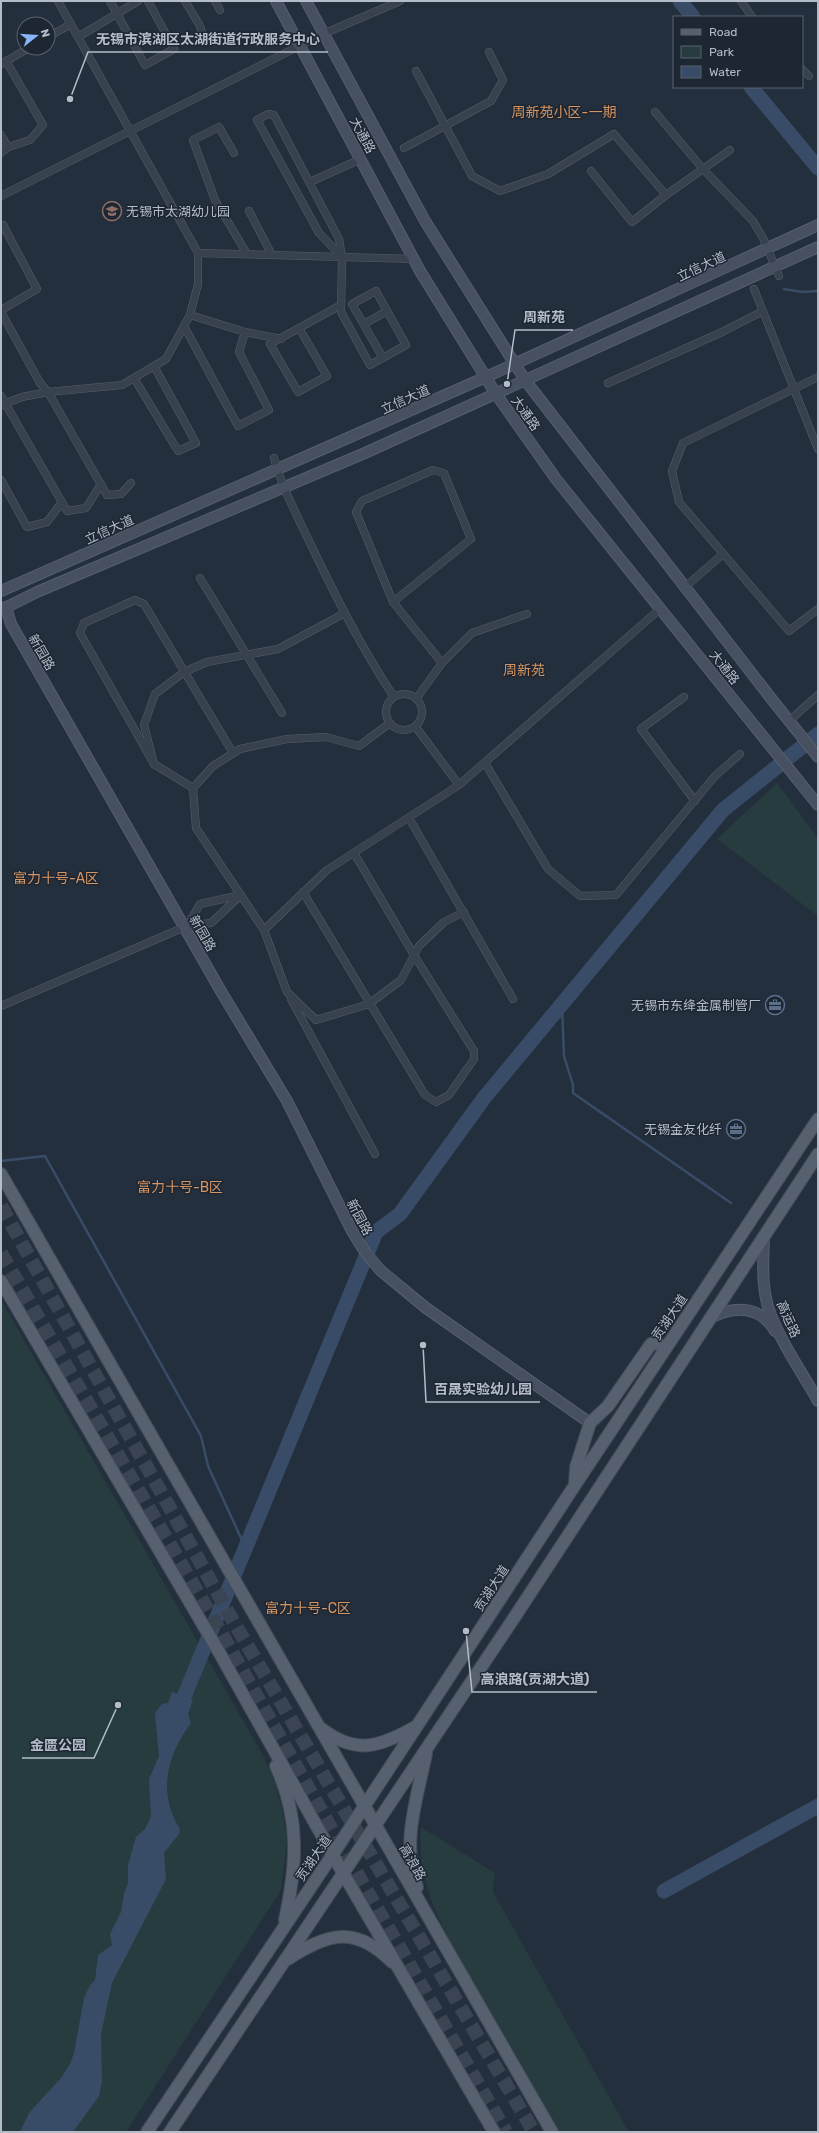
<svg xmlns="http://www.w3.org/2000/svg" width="819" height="2133" viewBox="0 0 819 2133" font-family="Rubik,'Noto Sans SC',sans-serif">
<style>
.green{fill:#263c3f}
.water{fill:#394c67}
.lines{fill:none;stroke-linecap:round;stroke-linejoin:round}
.stream{stroke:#394c67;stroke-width:2.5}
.river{stroke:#394c67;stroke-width:15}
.highway-tunnel{stroke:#3a4453;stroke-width:14;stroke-dasharray:14 7;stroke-linecap:butt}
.street-casing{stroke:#565f6c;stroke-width:8}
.secondary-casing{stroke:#565f6c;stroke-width:12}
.primary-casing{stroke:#414a57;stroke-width:14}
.street{stroke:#38414e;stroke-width:7}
.secondary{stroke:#465061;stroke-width:10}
.primary{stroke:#56606e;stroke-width:12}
.labels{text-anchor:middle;stroke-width:3;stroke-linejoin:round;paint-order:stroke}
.street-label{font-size:13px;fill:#b4bcc9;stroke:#1d2633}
.poi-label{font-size:13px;fill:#b4bcc9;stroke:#1d2633;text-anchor:end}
.neighbourhood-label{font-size:14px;fill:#d59563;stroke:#1d2633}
.leader{fill:none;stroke:#b4bcc9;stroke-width:1.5}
.callout-dot{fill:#b4bcc9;stroke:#1d2633;stroke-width:1.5}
.callout-label{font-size:14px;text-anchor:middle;font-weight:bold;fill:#b4bcc9;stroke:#1d2633;stroke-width:3;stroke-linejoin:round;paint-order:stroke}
</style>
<rect width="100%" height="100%" fill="#242f3e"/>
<!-- green -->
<g class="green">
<path d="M777,783L818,838V916L717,839Z"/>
<path d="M1,1300L264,1757L275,1783L282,1809L287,1841L281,1890L126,2132H1Z"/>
<path d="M421,1827L495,1873L493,1892L629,2132H560C536,2091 513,2049 489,2008C456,1951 415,1895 421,1827Z"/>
</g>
<!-- water -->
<path class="water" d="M172,1692L193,1700L188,1714L191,1723C167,1755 157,1793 180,1829L179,1834L164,1853L166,1879L112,1983L101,2034L102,2082L99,2096L73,2132H20L29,2113L61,2078L70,2064L74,2053L84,1998L90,1985L95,1980L98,1955L112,1945L110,1934L121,1912L124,1893L128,1883V1865L136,1837L145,1829L151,1816L149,1779L159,1756L155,1713L162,1704L168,1703Z"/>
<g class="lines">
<!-- stream -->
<g class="stream">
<path d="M784,289L802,292L818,291"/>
<path d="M562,1006L564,1056L573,1085V1093L731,1203"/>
<path d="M1,1161L45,1156L201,1436L208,1466L246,1549"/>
</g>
<!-- river -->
<g class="river">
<path d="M680,1L693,17"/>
<path d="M751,87L818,168"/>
<path d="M176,1716L376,1232L400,1214L484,1098L723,810L818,734"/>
<path d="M664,1891L818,1806"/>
</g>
<!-- highway-tunnel -->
<g class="highway-tunnel">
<path d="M1,1206L233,1621L534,2132"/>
<path d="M1,1253L223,1636L340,1844L506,2132"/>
</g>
<defs>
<g id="street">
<path d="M110,1L145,65L174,49L148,1"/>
<path d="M185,1L200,26L203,36"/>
<path d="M215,1L220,10"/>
<path d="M741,1L752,17"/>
<path d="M48,37L71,24"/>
<path d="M78,37L138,1"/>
<path d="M1,64L29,48"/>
<path d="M802,69L809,76"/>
<path d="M416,71L472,176L500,191L548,174L614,134L666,195L730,150"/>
<path d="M655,112L703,169L753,221L763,238L779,276"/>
<path d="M1,135L8,147"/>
<path d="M404,148L491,101L503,80L489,52"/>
<path d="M1,153L8,147L30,140L43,125L6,61"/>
<path d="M234,153L219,127L193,140L215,200L247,254"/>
<path d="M591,171L632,222L666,195"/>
<path d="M310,182L361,159"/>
<path d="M1,196L323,34L400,1"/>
<path d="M249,211L272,255"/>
<path d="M198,253L414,259"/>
<path d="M342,257L339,239L274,115L268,114L257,120L319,233L342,257L341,312L370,365L406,345L376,291L352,304L383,358"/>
<path d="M754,289L818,449"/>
<path d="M1,310L37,289L3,225"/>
<path d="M1,312L40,383L48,392L107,495L121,494L131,483"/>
<path d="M190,315L245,332"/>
<path d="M364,324L387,311"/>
<path d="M184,326L238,426L269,410L239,352L245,332L281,339"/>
<path d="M299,328L270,344L298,392L327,376L299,328L341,305"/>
<path d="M818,377L683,443L672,471L679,502L789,631L818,609"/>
<path d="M134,378L178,451L196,443L154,366"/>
<path d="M608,383L720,333L763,311"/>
<path d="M1,396L67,511L86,508L101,484"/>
<path d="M1,405L22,397L48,392L122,385L166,359L190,315L198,284V253L58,1"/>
<path d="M274,458C282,488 298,517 311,545C336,597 362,649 394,697"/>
<path d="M1,480L27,527L47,522L62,502"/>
<path d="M200,578L282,713"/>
<path d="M685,587L723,554"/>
<path d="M393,602L471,539L444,473L433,470L362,501L356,512L393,602L442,663"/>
<circle cx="404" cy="712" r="18"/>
<path d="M684,697L641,729L695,801"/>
<path d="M416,699L442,663L472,633L527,614"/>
<path d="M789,721L818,695"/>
<path d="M390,723L359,746L326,737L287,739L240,749L213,766L193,788L196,828L264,930L327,870L459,785"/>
<path d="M415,726L459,785L661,608"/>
<path d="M485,763L548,869L580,896L616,895L715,776L740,754"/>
<path d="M154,764L80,633L84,623L135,600L144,604L233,753"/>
<path d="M193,788L154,764L144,725L155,694L184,672L207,662L278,649L345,613"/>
<path d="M409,818L513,999"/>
<path d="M303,892L425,1095L436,1102L449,1095L474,1059V1051L414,955L354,853"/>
<path d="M187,926L200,904L241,895"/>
<path d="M264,930L287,992L316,1020L369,1004L401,980L419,946L444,922L464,912"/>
<path d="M291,999L375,1154"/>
<path d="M1,1006L187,926L211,923L241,895"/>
</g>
<g id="secondary">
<path d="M276,1L420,271L496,394L556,479L818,805"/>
<path d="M306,1L425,221L525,380L770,697L818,757"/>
<path d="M1,591L486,377L818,225"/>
<path d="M6,607L11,624L222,993L287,1101L352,1231L365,1252L380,1270L426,1308L590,1423"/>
<path d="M1,610L37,592L365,453L818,247"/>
<path d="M764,1239C763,1261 762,1283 767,1303C774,1332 803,1374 818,1401"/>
<path d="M711,1318C734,1305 761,1306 775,1331"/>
</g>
<g id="primary">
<path d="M1,1174L552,2132"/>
<path d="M1,1281L219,1652L343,1873L494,2132"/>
<path d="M575,1484L576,1467L590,1423L608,1406L651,1344L655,1342L665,1348"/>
<path d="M322,1729C356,1755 380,1747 415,1727"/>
<path d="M276,1766C300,1819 297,1863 285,1920"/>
<path d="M417,1887C401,1844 417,1798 426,1754"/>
<path d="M288,1959C328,1933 355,1925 392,1962"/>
<path d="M147,2132L333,1854L575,1485L818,1119"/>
<path d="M170,2132L512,1621L818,1154"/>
</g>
</defs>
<!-- street casing -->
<use href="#street" class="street-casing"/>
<!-- secondary casing -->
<use href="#secondary" class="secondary-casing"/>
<!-- primary casing -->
<use href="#primary" class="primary-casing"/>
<!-- street -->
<use href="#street" class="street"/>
<!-- secondary -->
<use href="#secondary" class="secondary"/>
<!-- primary -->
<use href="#primary" class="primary"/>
</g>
<!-- icons -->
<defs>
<symbol id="school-ring" viewBox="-11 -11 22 22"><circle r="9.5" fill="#1d2633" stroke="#8d6e63" stroke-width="1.5"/><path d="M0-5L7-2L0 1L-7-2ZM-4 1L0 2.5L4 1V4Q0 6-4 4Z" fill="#8d6e63"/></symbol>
<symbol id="office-ring" viewBox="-11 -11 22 22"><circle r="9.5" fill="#1d2633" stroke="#5c6f8a" stroke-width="1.5"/><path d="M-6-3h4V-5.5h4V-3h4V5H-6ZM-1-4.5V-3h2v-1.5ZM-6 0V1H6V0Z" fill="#5c6f8a"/></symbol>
</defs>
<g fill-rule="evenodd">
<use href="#school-ring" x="101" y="200" width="22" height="22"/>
<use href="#office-ring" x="764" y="994" width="22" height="22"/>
<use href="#office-ring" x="725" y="1118" width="22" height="22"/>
</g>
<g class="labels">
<!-- street labels -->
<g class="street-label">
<text transform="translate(363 135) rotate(62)" y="5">大通路</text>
<text transform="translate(701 266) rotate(-25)" y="5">立信大道</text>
<text transform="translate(405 399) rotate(-24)" y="5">立信大道</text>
<text transform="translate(526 413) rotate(55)" y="5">大通路</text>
<text transform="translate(109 529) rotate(-24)" y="5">立信大道</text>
<text transform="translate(42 652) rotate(60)" y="5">新园路</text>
<text transform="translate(725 667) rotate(52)" y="5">大通路</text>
<text transform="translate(203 933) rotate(60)" y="5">新园路</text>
<text transform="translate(360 1217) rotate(62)" y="5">新园路</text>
<text transform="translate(669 1317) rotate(-56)" y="5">贡湖大道</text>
<text transform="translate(789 1319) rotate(66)" y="5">高运路</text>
<text transform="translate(491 1588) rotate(-57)" y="5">贡湖大道</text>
<text transform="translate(313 1858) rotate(-56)" y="5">贡湖大道</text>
<text transform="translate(413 1862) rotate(60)" y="5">高浪路</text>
</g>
<!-- poi labels -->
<g class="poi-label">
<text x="126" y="216" text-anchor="start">无锡市太湖幼儿园</text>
<text x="761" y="1010">无锡市东绛金属制管厂</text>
<text x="722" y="1134">无锡金友化纤</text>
</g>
<!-- neighbourhood labels -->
<g class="neighbourhood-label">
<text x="564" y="117">周新苑小区-一期</text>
<text x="524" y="675">周新苑</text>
<text x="56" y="883">富力十号-A区</text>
<text x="180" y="1192">富力十号-B区</text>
<text x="308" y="1613">富力十号-C区</text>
</g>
</g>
<!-- callouts -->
<path class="leader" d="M70 99L88 52H328M507 384L515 330H573M423 1345L426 1402H540M466 1631L472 1692H597M118 1705L94 1758H22"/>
<g class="callout-dot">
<circle cx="70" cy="99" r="4"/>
<circle cx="507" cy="384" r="4"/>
<circle cx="423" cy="1345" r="4"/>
<circle cx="466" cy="1631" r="4"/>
<circle cx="118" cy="1705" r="4"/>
</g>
<g class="callout-label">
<text x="208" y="44">无锡市滨湖区太湖街道行政服务中心</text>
<text x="544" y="322">周新苑</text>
<text x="483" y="1394">百晟实验幼儿园</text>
<text x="535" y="1684">高浪路(贡湖大道)</text>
<text x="58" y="1750">金匮公园</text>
</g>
<!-- border -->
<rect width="819" height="2133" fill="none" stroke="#b4bcc9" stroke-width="4"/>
<!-- legend -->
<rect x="673" y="16" width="130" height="72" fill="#1d2633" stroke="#59626f"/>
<rect x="681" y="29" width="20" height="6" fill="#56606e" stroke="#59626f"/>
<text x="709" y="36" font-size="12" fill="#b4bcc9">Road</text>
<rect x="681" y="46" width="20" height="12" fill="#263c3f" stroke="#59626f"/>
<text x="709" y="56" font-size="12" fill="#b4bcc9">Park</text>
<rect x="681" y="66" width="20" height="12" fill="#394c67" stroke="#59626f"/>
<text x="709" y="76" font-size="12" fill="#b4bcc9">Water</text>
<!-- north arrow -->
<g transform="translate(36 36) rotate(73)"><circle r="19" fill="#1d2633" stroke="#59626f"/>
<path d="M0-3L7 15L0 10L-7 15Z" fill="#8ab4f8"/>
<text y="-6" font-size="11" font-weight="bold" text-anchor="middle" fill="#b4bcc9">N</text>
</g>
</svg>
